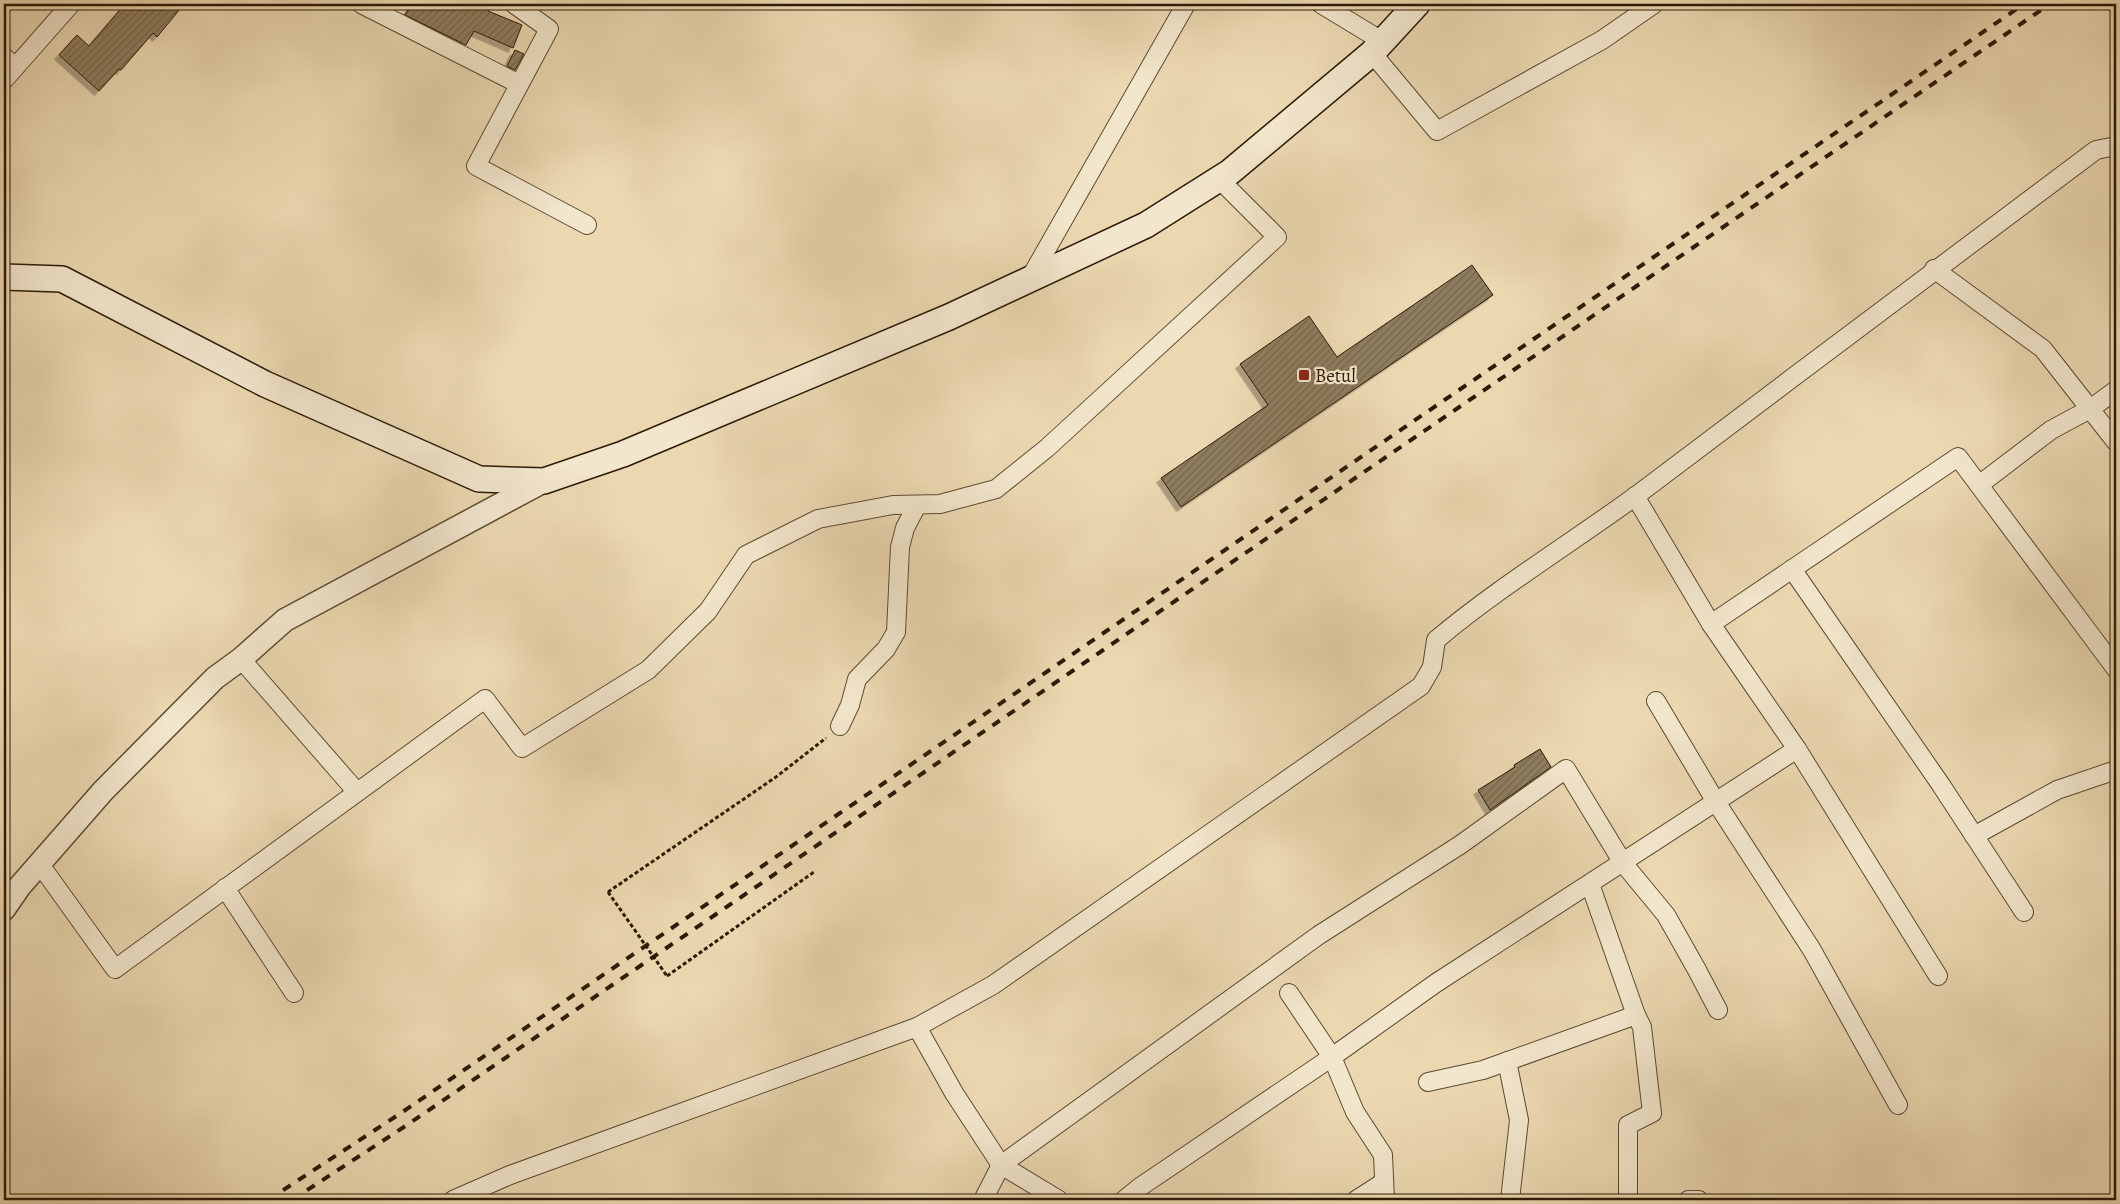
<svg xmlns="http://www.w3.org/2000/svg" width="2120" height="1204" viewBox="0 0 2120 1204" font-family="Alegreya,serif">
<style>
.building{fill:url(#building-hatch);stroke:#2c1a07;filter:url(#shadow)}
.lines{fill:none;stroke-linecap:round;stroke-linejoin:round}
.minor-casing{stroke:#5c4a32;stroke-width:20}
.tertiary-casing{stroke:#5c4a32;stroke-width:25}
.secondary-casing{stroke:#2c1a07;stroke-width:28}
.path{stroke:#2c1a07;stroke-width:3;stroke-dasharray:4 2.5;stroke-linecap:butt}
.minor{stroke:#f2e6cc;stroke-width:18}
.tertiary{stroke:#f2e6cc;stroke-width:22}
.secondary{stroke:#f2e6cc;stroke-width:25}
.rail{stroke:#2c1a07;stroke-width:4;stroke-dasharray:9 9;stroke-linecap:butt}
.path-bridge{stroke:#2c1a07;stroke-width:3;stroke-dasharray:4 2.5;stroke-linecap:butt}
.poi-dot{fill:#8f2418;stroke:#f2e6cc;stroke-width:2}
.labels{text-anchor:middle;stroke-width:4.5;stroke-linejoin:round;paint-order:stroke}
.poi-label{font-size:19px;fill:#2c1a07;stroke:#f2e6cc;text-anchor:start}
</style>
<defs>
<pattern id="building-hatch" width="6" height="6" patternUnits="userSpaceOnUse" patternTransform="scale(1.25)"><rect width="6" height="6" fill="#8f7d5f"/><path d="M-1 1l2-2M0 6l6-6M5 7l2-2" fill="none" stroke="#75664c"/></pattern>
<filter id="shadow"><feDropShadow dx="-4.5" dy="4.5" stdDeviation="0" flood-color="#0004"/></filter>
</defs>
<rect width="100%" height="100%" fill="#ebd8b1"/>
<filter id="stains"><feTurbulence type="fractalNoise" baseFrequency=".004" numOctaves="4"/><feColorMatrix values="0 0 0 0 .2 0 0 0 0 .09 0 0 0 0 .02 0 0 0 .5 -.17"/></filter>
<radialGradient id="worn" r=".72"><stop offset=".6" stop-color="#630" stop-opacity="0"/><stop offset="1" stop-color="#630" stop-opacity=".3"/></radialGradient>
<!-- building -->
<g class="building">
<path d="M125,4H184L157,37L153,33L121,70L119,69L99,91L59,55L77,35L89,46Z"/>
<path d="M412,4H491L488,11L522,25L513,48L474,31L466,45L405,15Z"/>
<path d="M515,50L524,54L515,70L507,66Z"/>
<path d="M1472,265L1493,295L1181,507L1161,478L1268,405L1240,364L1309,316L1337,357Z"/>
<path d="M1540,749L1551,767L1490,810L1478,790L1515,767L1514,765Z"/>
</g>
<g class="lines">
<defs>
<g id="minor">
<path d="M361,4L519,84"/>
<path d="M514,4L549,29L476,166L587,225"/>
<path d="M1321,4L1382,41"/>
<path d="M1372,53L1437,131L1602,40L1654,4"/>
<path d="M4,57L15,67"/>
<path d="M4,80L71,4"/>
<path d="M1934,269L2043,349L2090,409L2116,390"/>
<path d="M1029,280L1186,4"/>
<path d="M1979,485L2051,430L2090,409L2116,442"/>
<path d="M1635,496L1711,624"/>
<path d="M1792,569L1941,785L2024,912"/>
<path d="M241,659L357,792"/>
<path d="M1656,701L1716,802L1812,950L1898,1105"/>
<path d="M840,726L850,705L857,679L886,649L896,632L900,547L905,528L917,505"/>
<path d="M1797,749L1711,624L1958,457L2116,669"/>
<path d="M1974,836L2057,790L2116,770"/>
<path d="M39,863L115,969L485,699L522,748L648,670L708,611L746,555L818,519L893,505L940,504L996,489L1047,448L1277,237L1219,179"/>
<path d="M225,888L294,993"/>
<path d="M1289,993L1332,1057L1355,1112L1383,1155L1385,1200"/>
<path d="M917,1027L954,1093L1001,1165L1059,1200"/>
<path d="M1507,1061L1519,1120L1510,1200"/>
<path d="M1428,1082L1483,1070L1636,1015L1590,884"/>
<path d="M453,1200L510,1175L917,1027L993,985L1421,686L1432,667L1436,640C1499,587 1570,544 1637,495C1790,380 1942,264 2096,150L2116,146"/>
<path d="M983,1200L1001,1165L1319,935L1460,845L1566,769L1623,863L1666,915L1697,970L1718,1010"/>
<path d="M1124,1200L1140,1187L1332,1057L1436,983L1797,749L1938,976"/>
<path d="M1356,1200L1384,1182"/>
<path d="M1628,1200V1125L1652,1113L1642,1027L1636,1015"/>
<path d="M1688,1200H1699"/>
</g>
<path id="tertiary" d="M4,909L20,886L103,791L215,678L241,659L285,620L544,481"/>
<path id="secondary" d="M4,277L62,279L265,384L479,479L544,481L623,454L949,317L1146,225L1230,172L1372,53L1417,4"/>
</defs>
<!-- minor casing -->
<use href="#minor" class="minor-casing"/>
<!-- tertiary casing -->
<use href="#tertiary" class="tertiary-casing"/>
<!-- secondary casing -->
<use href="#secondary" class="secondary-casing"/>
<!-- path -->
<g class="path">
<path d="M608,892L776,777L826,738"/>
<path d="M667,976L814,872"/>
</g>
<!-- minor -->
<use href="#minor" class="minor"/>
<!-- tertiary -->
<use href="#tertiary" class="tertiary"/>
<!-- secondary -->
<use href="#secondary" class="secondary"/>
<!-- rail -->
<g class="rail">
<path d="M268,1200L401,1113L2024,4"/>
<path d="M292,1200L407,1125L2050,4"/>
</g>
<!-- path-bridge -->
<path class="path-bridge" d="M608,892L667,976"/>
</g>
<!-- markers -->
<rect class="poi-dot" x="1298" y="369" width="12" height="12" rx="2.5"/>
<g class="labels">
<!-- poi labels -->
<g class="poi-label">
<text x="1315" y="382">Betul</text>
</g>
</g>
<!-- margin -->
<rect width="2120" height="1204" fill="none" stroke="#ebd8b1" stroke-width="20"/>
<rect x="5" y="5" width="2110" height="1194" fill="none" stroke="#2c1a07" stroke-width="2.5"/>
<rect x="10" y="10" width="2100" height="1184" fill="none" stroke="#2c1a07"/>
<rect width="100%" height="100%" filter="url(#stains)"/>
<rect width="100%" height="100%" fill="url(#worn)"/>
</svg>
